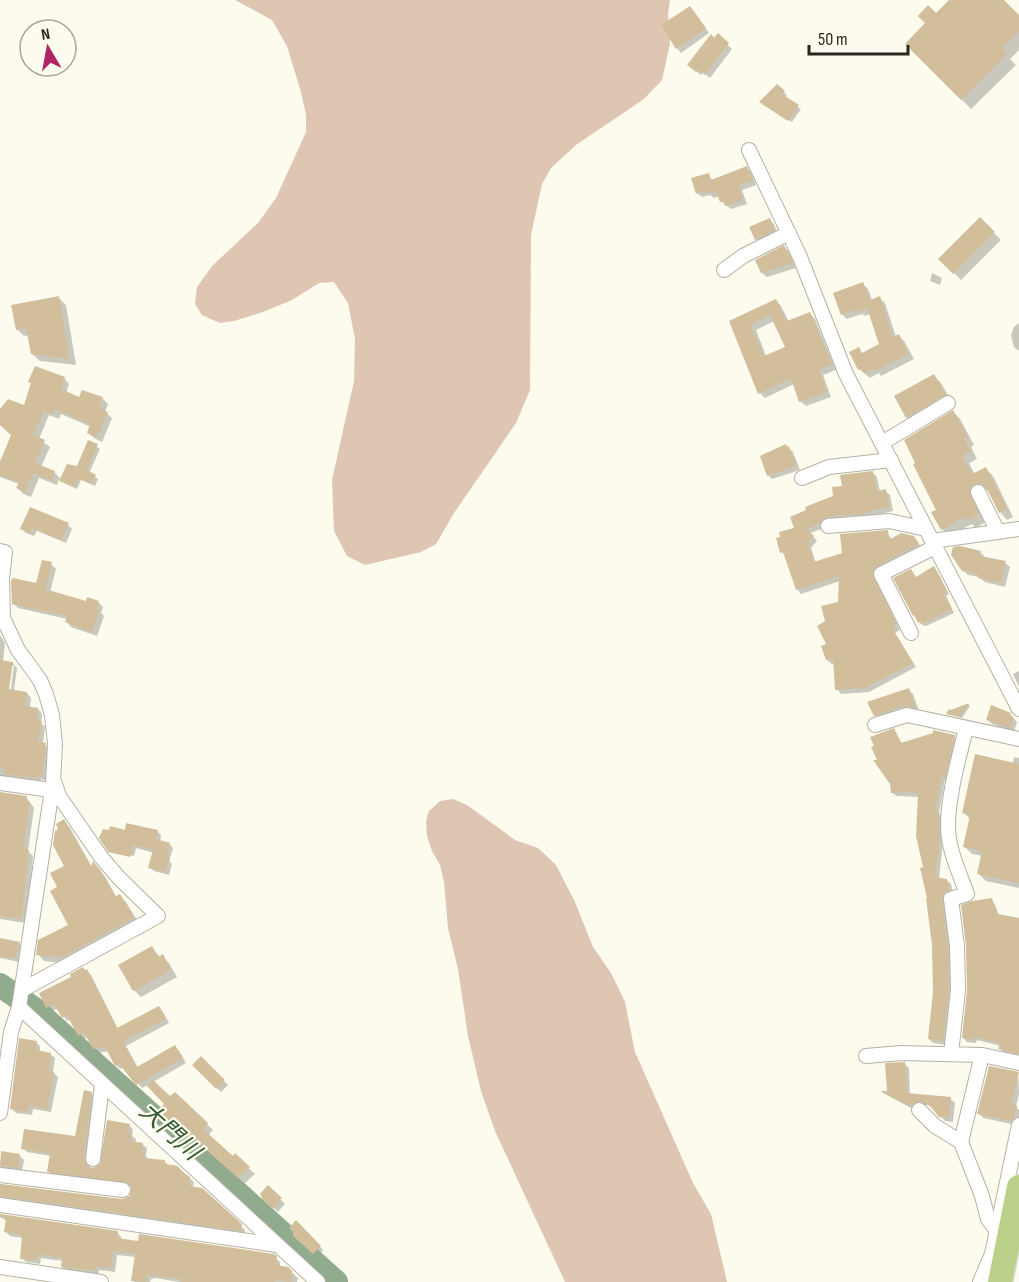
<svg xmlns="http://www.w3.org/2000/svg" width="1019" height="1282" viewBox="0 0 1019 1282" font-family="'Sofia Sans Condensed','Noto Sans JP',sans-serif">
<style>
.green{fill:#dec6b3}
.shadow{fill:#0003;fill-rule:evenodd}
.lines{fill:none;stroke-linecap:round;stroke-linejoin:round}
.river{stroke:#90ab8e;stroke-width:24}
.building{fill:#d2be9b;fill-rule:evenodd}
.minor-casing{stroke:#b4b2a5;stroke-width:16}
.trunk-casing{stroke:#dddcdc;stroke-width:27}
.minor{stroke:#fff;stroke-width:14}
.trunk{stroke:#bbd088;stroke-width:24}
.labels{text-anchor:middle;stroke-width:4.5;stroke-linejoin:round;paint-order:stroke}
.water-label{font-size:24px;font-style:italic;fill:#31592f;stroke:#fcfbed}
</style>
<rect width="100%" height="100%" fill="#fcfbed"/>
<!-- green -->
<g class="green">
<path d="M235,0H670L668,14L670,44L662,80L644,99L576,145L551,168L542,184L531,235L530,390L516,423L454,513L436,544L421,552L365,565L347,556L334,531L332,480L354,381L355,339L348,303L334,282L319,283L292,300L263,312L234,321L220,323L202,315L195,304L197,287L212,266L258,223L276,198L306,132V115L301,92L287,46L272,20Z"/>
<path d="M453,799L467,805L515,840L538,848L556,865L575,902L593,947L611,973L625,1002L635,1052L693,1183L711,1214L727,1282H565L495,1131L481,1091L468,1036L458,969L448,928L444,882L440,865L432,851L427,836L426,821L429,811L440,801Z"/>
</g>
<!-- shadow -->
<g class="shadow">
<path d="M951,0H1002L1019,17V50L1010,59L1016,65L971,109L907,44Z"/>
<path d="M694,12L709,33L681,53L677,48Z"/>
<path d="M718,36L732,49L710,78L703,72L701,75L694,70Z"/>
<path d="M777,86L787,95L784,98L801,109L792,122L764,105Z"/>
<path d="M746,168L751,172L756,185L742,190L747,204L731,209L721,201L720,196L714,198L710,195L702,197L697,193L708,175L713,181Z"/>
<path d="M980,219L1001,240L961,280L940,259Z"/>
<path d="M769,220L774,224L778,235L760,244L756,239Z"/>
<path d="M784,247L789,252L796,268L767,277L762,273Z"/>
<path d="M932,273L942,278L940,285L930,281Z"/>
<path d="M863,284L868,289L872,300L879,298L885,303L896,337L899,336L904,341L914,359L881,376L879,373L870,378L859,369L858,349L863,354L881,345L870,314L865,316L862,314L847,319L842,314Z"/>
<path d="M59,298L66,305L76,365L40,361L32,354L29,335L24,336L17,329Z"/>
<path d="M776,300L781,306L789,322L810,314L815,319L836,370L823,375L831,397L806,406L800,401L794,384L765,398L760,393L731,322ZM774,321L787,348L766,356L756,330Z"/>
<path d="M1019,323V351L1014,347L1011,335L1014,327Z"/>
<path d="M933,375L941,383L952,402L915,424L907,417Z"/>
<path d="M64,378L69,384L66,393L80,399L83,392L103,399L108,404L105,412L112,418L102,442L94,438L88,433L91,427L61,414L59,419L49,415L39,439L50,447L41,467L54,472L62,480L78,468L89,442L100,449L89,473L98,479L95,486L81,480L77,489L64,483L59,479L57,485L39,478L31,497L23,494L18,488L19,484L0,477V460H2L13,435L0,423V412L25,407L32,384L30,382Z"/>
<path d="M953,412L960,419L974,445L971,447L977,459L969,463L975,475L986,469L993,476L1013,517L1007,520L1000,512L989,491L986,490L978,494L986,522L975,528L972,524L949,536L942,529L938,510Z"/>
<path d="M788,448L793,452L800,470L772,479L768,475Z"/>
<path d="M873,473L877,477L880,492L885,491L890,495L893,511L824,528L810,533L817,541L811,548L816,563L843,554L887,532L892,540L913,537L918,542L922,549L881,570L876,579L900,630L895,633L916,667L869,692L841,694L837,689L835,663L832,664L827,660V621L839,603L840,581L801,594L797,589L786,556L782,552L796,529L843,487Z"/>
<path d="M31,509L68,525L72,529L66,543L37,531L34,536L26,533L22,529Z"/>
<path d="M980,552L985,557L1005,563L1010,567L1005,587L985,582L979,577L968,575L963,570Z"/>
<path d="M51,564L56,569L50,592L87,603L98,602L103,607L101,613L104,616L97,636L71,627L67,622V619L18,608L13,603L37,585Z"/>
<path d="M911,571L916,578L937,571L949,594L946,596L954,613L926,626L922,625L914,615L895,579Z"/>
<path d="M0,635L5,643L3,662L13,663L17,668L14,691L27,693L31,698L30,708L38,709L42,714L41,723L45,727L43,744L50,749L46,781L41,779V782L0,781ZM11,665H14L10,696H7Z"/>
<path d="M1019,671V687L1013,674Z"/>
<path d="M908,690L913,694L919,711L880,720L875,715Z"/>
<path d="M968,704L970,706L962,718L947,714Z"/>
<path d="M1010,714L1017,722L1014,731L992,724L988,720Z"/>
<path d="M894,730L903,745L954,736L959,740L949,781L945,780L939,813L943,820V841L939,879L946,880L951,884L953,894L952,995L947,1045L933,1043L929,1039L934,992V945L924,868L920,797L896,796L892,792V783L879,761Z"/>
<path d="M1014,757L1019,758V888L986,881L979,874L983,856L972,854L965,847L971,820L964,813L1013,764Z"/>
<path d="M0,793L26,797L34,808L28,851L33,856L26,923L0,919Z"/>
<path d="M64,821L70,828L92,867L99,869L106,878L117,898L120,896L126,902L140,925L64,963L44,961L38,954L70,925L60,887L66,866L60,829Z"/>
<path d="M126,832H158L161,835L160,842L169,844L173,848L169,861L172,864L169,875L154,871L150,867L154,853L136,848L134,856L110,851Z"/>
<path d="M991,900L995,904L999,916L1019,919V1056L1004,1053L1000,1049L1001,1046L977,1040L976,1043L967,1042L963,1038Z"/>
<path d="M0,940L19,943L24,948L19,962L0,958Z"/>
<path d="M152,948L160,957L162,956L169,963L177,977L141,997L134,990Z"/>
<path d="M87,971L91,975L118,1029L159,1007L163,1012L169,1023L126,1046L138,1068L175,1047L179,1051L186,1063L153,1082L170,1099L175,1094L213,1130L208,1136L233,1158L235,1156L255,1174L245,1183L167,1116L166,1104L148,1085L142,1088L124,1067L120,1069L116,1065L109,1051L98,1053L88,1037L83,1039L79,1035L71,1019L67,1021L58,1008L52,1011L48,1007Z"/>
<path d="M36,1042L40,1046V1053L50,1054L55,1058L53,1072L58,1077L51,1112L33,1109L32,1115L16,1113L11,1108Z"/>
<path d="M201,1059L228,1085L221,1092L194,1065Z"/>
<path d="M905,1064L909,1068L910,1095L950,1098L955,1103L953,1122L945,1121L935,1109L928,1105L913,1109L883,1093H888Z"/>
<path d="M1018,1073L1019,1094L1016,1107L1019,1110V1119L1016,1125L983,1118L979,1113Z"/>
<path d="M91,1093L96,1098L88,1163L90,1168L93,1170L102,1165L129,1125L133,1130L132,1136L136,1139L135,1143L142,1144L147,1148L146,1156L148,1160L165,1162L169,1166L178,1167L194,1182L193,1188L201,1189L245,1230V1234L0,1199V1184L122,1200L131,1197L133,1186L53,1175L48,1171L51,1156L27,1152L23,1148L76,1137Z"/>
<path d="M20,1156L24,1160L22,1172L5,1170L0,1166Z"/>
<path d="M268,1187L285,1204L278,1212L263,1198Z"/>
<path d="M0,1217L117,1232L121,1237V1240L273,1255L280,1262V1267L287,1268L298,1278L297,1282H179L155,1278L151,1279L150,1282H135L133,1280L136,1257L117,1255L115,1272L99,1270V1275L66,1271L62,1266L63,1261L41,1258L40,1264L26,1262L22,1258L23,1238L10,1236L6,1232L7,1221Z"/>
<path d="M296,1222L323,1250L318,1256L294,1235Z"/>
</g>
<g class="lines">
<!-- river -->
<path class="river" d="M0,985L33,1008L336,1282"/>
</g>
<!-- building -->
<g class="building">
<path d="M949,0H1004L1019,15V31L1002,48L1007,54L961,100L905,44L925,23L918,16L928,5L936,13Z"/>
<path d="M690,6L706,28L676,49L661,25Z"/>
<path d="M718,33L729,43L705,75L698,69L696,72L687,65L711,34L714,38Z"/>
<path d="M777,84L785,91L782,94L799,105L788,121L759,102Z"/>
<path d="M747,166L753,180L738,186L743,200L725,206L724,201L720,202L716,191L708,194L706,190L696,194L691,178L709,173L711,180Z"/>
<path d="M980,217L995,232L953,274L938,259Z"/>
<path d="M770,218L775,230L755,240L749,227Z"/>
<path d="M784,245L793,263L761,273L755,260Z"/>
<path d="M863,282L870,300L880,296L893,337L899,334L909,354L875,371L873,369L864,373L861,369L858,370L849,352L859,347L862,353L879,344L867,308L858,312L857,309L841,315L833,293Z"/>
<path d="M59,296L69,359L31,354L26,328L16,330L11,305Z"/>
<path d="M776,299L787,321L810,312L832,364L819,370L827,392L799,402L791,378L758,394L729,321ZM770,315L785,347L764,356L751,327L752,324Z"/>
<path d="M35,366L65,377L61,389L79,397L82,390L103,397L99,408L108,412L97,437L87,433L90,424L55,409L53,414L44,411L33,435L45,440L35,463L55,471L52,481L33,473L25,492L16,488L19,482L0,475V462L11,435L0,425V409L8,399L24,405L31,383L28,382Z"/>
<path d="M934,374L946,395L906,418L894,396Z"/>
<path d="M953,410L968,437L964,439L971,451L962,456L972,474L986,467L1007,509L999,513L986,487L982,484H975L969,492L979,514L966,521L964,517L941,530L931,512L936,510L913,464L915,463L904,440Z"/>
<path d="M88,440L98,444L87,470L96,475L92,484L78,478L74,487L59,481L67,464L77,466Z"/>
<path d="M786,444L787,447L789,446L796,466L767,476L760,456Z"/>
<path d="M873,471L877,491L886,489L889,507L866,512V514L839,515L823,518L820,523L807,529L814,536L808,543L814,562L842,553L840,534L888,530L889,540L901,533L914,536L919,544L877,566L872,574L897,625L892,628L913,663L864,688L835,690L833,658L826,660L821,646L826,644L817,626L825,621L821,606L838,602L839,576L796,590L783,552L780,553L776,538L780,537L779,532L794,528L790,517L806,510L805,507L833,496L832,487L842,486L840,475Z"/>
<path d="M30,507L69,523L61,540L32,528L30,533L20,529Z"/>
<path d="M960,546L981,551L980,556L1006,561L1001,583L978,578L979,574L962,571L951,555L953,547Z"/>
<path d="M42,560L52,562L45,589L86,601L87,597L99,601L96,609L99,610L92,632L65,622L67,616L12,604L11,581L13,578L36,583Z"/>
<path d="M934,566L947,591L944,593L952,609L921,624L920,622L918,623L914,615L913,616L893,578L911,569L916,577Z"/>
<path d="M0,660L13,662L9,689L27,692L25,706L38,708L37,720L42,721L38,741L46,743L42,777L37,776L36,778L4,774L5,768H0Z"/>
<path d="M909,688L916,708L904,706L874,716L867,702Z"/>
<path d="M969,703L960,717L946,714L949,709L951,710Z"/>
<path d="M991,705L1011,713L1010,716L1013,717L1010,728L986,720Z"/>
<path d="M894,728L901,743L933,733V730L955,735L945,778L941,777L936,808L937,814H939L940,836L935,877L947,879L949,890L944,893L942,900L948,947L949,990L943,1041L928,1039L933,992L932,945L926,898H927L920,868L923,867L916,836L918,794L908,792L891,793L890,784L873,760H877L871,747L874,746L870,737Z"/>
<path d="M975,754L1019,764V883L977,874L982,851L963,847L970,815L962,813Z"/>
<path d="M0,792L27,796L26,801L30,802L23,849L29,850L21,919L0,916Z"/>
<path d="M64,819L91,867L93,861L100,870L115,897L120,894L134,918L61,958L59,953L58,957L36,955L38,940L68,925L50,891L57,887L50,873L64,866L53,845L55,831L58,829L56,824Z"/>
<path d="M126,823L158,830L156,839L170,843L166,858L170,859L165,872L148,868L153,850L133,845L130,857L108,852L99,838L103,829L109,830L110,826L125,830Z"/>
<path d="M992,898L997,914L1019,918V1054L998,1049L1000,1043L973,1037V1040L962,1038L967,990L966,946L961,905L972,901Z"/>
<path d="M0,938L20,942L15,958L0,956Z"/>
<path d="M152,946L158,957L163,954L171,970L133,991L118,965Z"/>
<path d="M83,967L85,970L87,969L117,1028L159,1006L166,1019L123,1041L137,1067L175,1045L183,1058L136,1085L119,1064L115,1066L105,1047L93,1049L84,1033L78,1036L67,1015L62,1018L54,1004L46,1008L39,993L71,977L70,974Z"/>
<path d="M19,1038L37,1041L36,1050L51,1053L49,1071L54,1072L47,1109L29,1105L28,1112L10,1109Z"/>
<path d="M201,1056L225,1080L216,1089L192,1065Z"/>
<path d="M905,1062L907,1093L951,1097L949,1118L939,1117L930,1106L922,1102L907,1105L880,1091H887L885,1063Z"/>
<path d="M989,1066L1019,1072L1011,1104L1017,1106L1014,1118L1011,1121L977,1114Z"/>
<path d="M153,1080L170,1096L175,1092L208,1123L203,1129L233,1156L235,1153L250,1167L238,1178L194,1139L192,1141L159,1110L164,1104L147,1086Z"/>
<path d="M84,1090L92,1092L84,1158L87,1166L93,1168L100,1164L107,1120L130,1124L128,1133H132L131,1141L143,1143L142,1152L144,1153L143,1158L165,1160V1164L178,1166L181,1171L190,1177L189,1186L202,1188L242,1224L241,1231L0,1196V1184L122,1199L130,1196L131,1187L128,1183L47,1172L50,1153L21,1149L24,1129L75,1136Z"/>
<path d="M1,1151L20,1154L18,1168L0,1166Z"/>
<path d="M268,1185L282,1198L273,1209L261,1198L262,1197L260,1194Z"/>
<path d="M0,1214L118,1231L117,1238L138,1241L139,1234L274,1254L277,1256L276,1265L288,1267L292,1271L291,1282L275,1280V1282H181V1279L150,1275H147L146,1282L131,1281L135,1254L113,1251L111,1268L96,1266L95,1271L61,1267L62,1258L37,1254V1260L20,1259L22,1235L4,1232L6,1218L0,1217Z"/>
<path d="M296,1220L321,1246L313,1254L293,1236V1232L289,1228Z"/>
</g>
<g class="lines">
<defs>
<g id="minor">
<path d="M749,150L800,257L846,374L1019,709"/>
<path d="M724,270L743,256L789,233"/>
<path d="M882,443L948,403"/>
<path d="M802,478L829,467L891,460"/>
<path d="M978,492L998,532"/>
<path d="M828,526L889,521L926,529"/>
<path d="M932,541L1019,529"/>
<path d="M0,551L5,552L2,579L3,618L18,650L40,680L46,694L52,715L55,744L53,783L19,1007L11,1032L0,1113"/>
<path d="M911,633L881,574L935,547"/>
<path d="M875,725L907,715L1019,739"/>
<path d="M0,783L51,790"/>
<path d="M22,990L158,916L119,878L101,857L59,796L54,781"/>
<path d="M19,1007L318,1282"/>
<path d="M951,1054L958,990L957,946L951,899L967,894C959,872 948,849 948,826C948,795 959,758 966,728"/>
<path d="M866,1056L901,1053L982,1055L1019,1063"/>
<path d="M919,1110L935,1126L961,1142L982,1196L988,1219L997,1231"/>
<path d="M961,1142L982,1055"/>
<path d="M93,1159L102,1085"/>
<path d="M0,1175L123,1190"/>
<path d="M0,1205L277,1245"/>
<path d="M0,1267L101,1282"/>
<path d="M980,1282L992,1254L1019,1125"/>
</g>
<path id="trunk" d="M1000,1282L1019,1187"/>
</defs>
<!-- minor casing -->
<use href="#minor" class="minor-casing"/>
<!-- trunk casing -->
<use href="#trunk" class="trunk-casing"/>
<!-- minor -->
<use href="#minor" class="minor"/>
<!-- trunk -->
<use href="#trunk" class="trunk"/>
</g>
<g class="labels">
<!-- water labels -->
<g class="water-label">
<text transform="translate(170 1131) rotate(42)" y="8">大門川</text>
</g>
</g>
<!-- north arrow -->
<g transform="translate(48 48) rotate(350)"><circle r="28" fill="#fcfbed" stroke="#a7a69c" stroke-width="1.5"/>
<path d="M0-4.5L10 22L0 15L-10 22Z" fill="#af2464"/>
<text y="-9" font-size="16" font-weight="bold" text-anchor="middle" fill="#282722">N</text>
</g>
<!-- scale -->
<path d="M809 45v9h99v-9" fill="none" stroke="#282722" stroke-width="3"/>
<text x="818" y="45" font-size="18" fill="#282722" stroke="#fcfbed" stroke-width="4.5" paint-order="stroke">50 m</text>
</svg>
